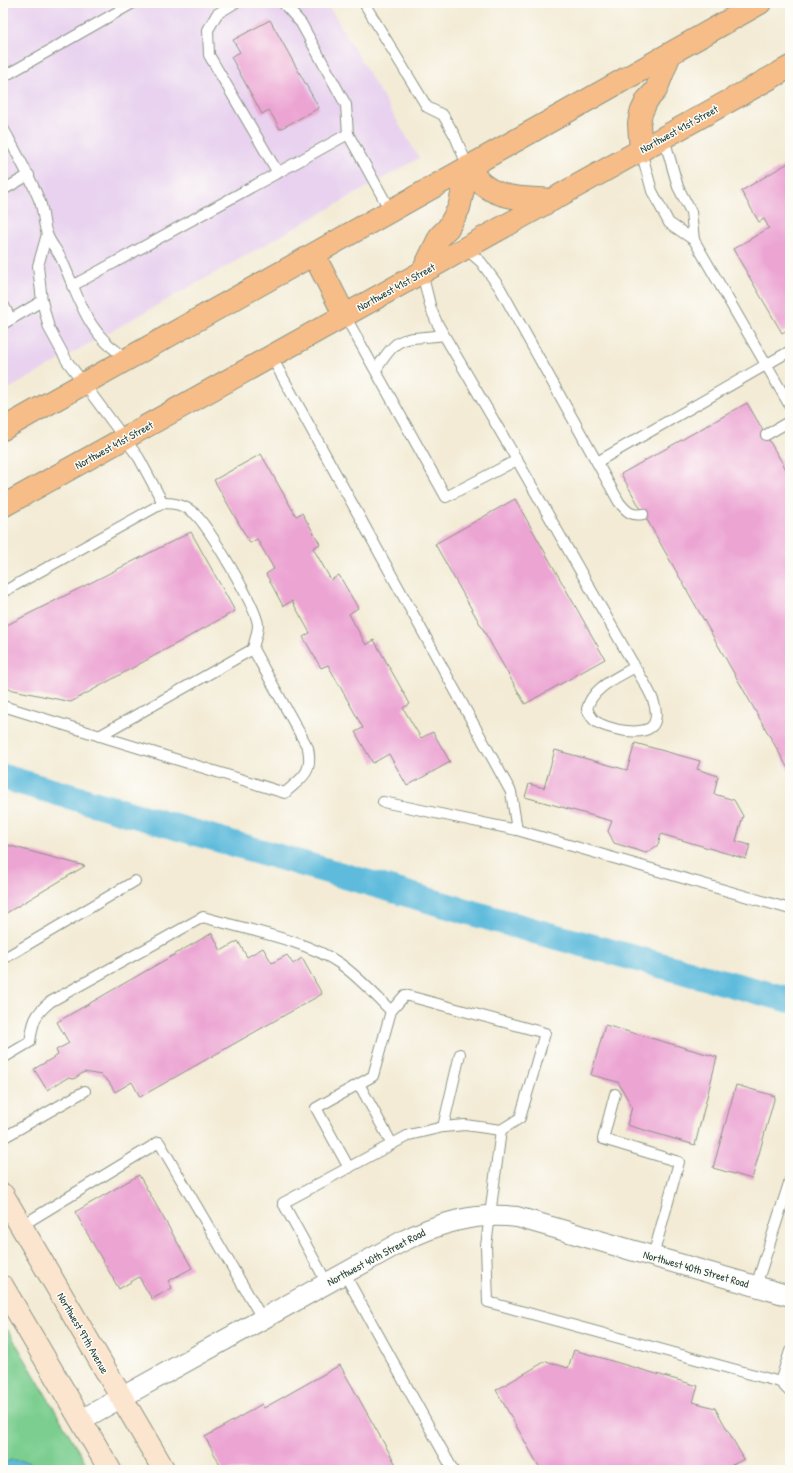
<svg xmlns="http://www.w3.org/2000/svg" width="793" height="1473" viewBox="0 0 793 1473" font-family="'Patrick Hand',sans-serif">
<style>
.built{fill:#e8d2ef}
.green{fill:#7cce90;stroke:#4e8662}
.water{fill:#5ebbdc;stroke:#3e7c88}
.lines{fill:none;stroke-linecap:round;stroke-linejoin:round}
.canal{stroke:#5ebbdc;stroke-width:26}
.building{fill:#eca4d3}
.lane-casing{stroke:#899484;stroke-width:12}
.street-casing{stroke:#899484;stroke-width:22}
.secondary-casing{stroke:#899484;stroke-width:24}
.primary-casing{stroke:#899484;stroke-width:24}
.lane{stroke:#fff;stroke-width:10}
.street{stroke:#fff;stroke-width:20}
.secondary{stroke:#fce5cf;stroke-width:22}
.primary{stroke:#f7bd88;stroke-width:22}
.labels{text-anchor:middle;stroke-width:3;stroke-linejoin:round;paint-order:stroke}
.street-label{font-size:11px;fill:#1f3d34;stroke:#fdfcf7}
</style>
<rect width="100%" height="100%" fill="#fdfcf7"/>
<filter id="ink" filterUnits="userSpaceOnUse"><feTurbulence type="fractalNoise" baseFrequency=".025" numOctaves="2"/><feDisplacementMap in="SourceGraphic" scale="8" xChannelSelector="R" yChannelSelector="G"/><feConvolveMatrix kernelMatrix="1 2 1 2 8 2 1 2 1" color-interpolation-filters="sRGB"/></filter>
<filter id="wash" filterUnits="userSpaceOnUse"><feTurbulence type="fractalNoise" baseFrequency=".012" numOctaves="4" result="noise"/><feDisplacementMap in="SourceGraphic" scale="16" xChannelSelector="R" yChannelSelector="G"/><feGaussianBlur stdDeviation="0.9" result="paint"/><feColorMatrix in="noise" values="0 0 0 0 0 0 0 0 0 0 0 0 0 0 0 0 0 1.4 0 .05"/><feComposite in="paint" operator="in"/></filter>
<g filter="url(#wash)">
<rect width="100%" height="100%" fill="#f3ebd5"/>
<!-- built -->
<path class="built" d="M3,3H327L419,158L3,392Z"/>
<!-- green -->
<path class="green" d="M8,1330L90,1470H3V1332Z"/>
<!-- water -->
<path class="water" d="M11,1460L28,1461L35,1470H3V1464Z"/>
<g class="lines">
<!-- canal -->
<path class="canal" d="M3,777L538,932L790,1000"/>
</g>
<g id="blocks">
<!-- building -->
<g class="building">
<path d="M270,20L319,108L280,129L269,110L262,114L231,57L240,52L233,40Z"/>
<path d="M790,162V328L782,333L733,249L769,228L764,219L759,222L741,191Z"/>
<path d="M747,403L790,476V772L621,474Z"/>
<path d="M261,454L296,516L302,513L320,544L313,548L331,580L339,575L358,608L349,614L366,645L374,640L410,704L403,708L421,738L433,732L450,762L407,786L389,754L373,763L355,732L363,728L328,665L321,668L303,637L310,633L292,601L283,606L266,574L274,569L257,539L250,543L214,480Z"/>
<path d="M515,499L605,659L525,704L435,544Z"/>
<path d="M191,532L235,611L71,702L4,688L3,627Z"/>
<path d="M635,743L700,761L697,769L718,776L714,794L734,800L743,816L736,841L750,845L746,859L661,834L658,845L646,853L614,843L608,831L612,821L525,797L529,784L544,788L555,750L627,770Z"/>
<path d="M3,844L85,866L3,915Z"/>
<path d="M212,933L221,951L238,941L247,957L263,948L272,963L287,955L293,964L302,958L322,994L140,1097L132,1082L115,1092L109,1082L101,1075L84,1072L74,1079L67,1078L47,1090L34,1069L58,1055L56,1050L69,1043L57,1022Z"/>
<path d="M605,1025L717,1057L695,1145L627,1125L632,1107L618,1082L591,1075Z"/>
<path d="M736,1085L775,1096L752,1179L713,1168Z"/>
<path d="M139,1175L192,1268L168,1281L172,1288L152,1299L139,1277L119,1289L75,1212Z"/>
<path d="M574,1350L698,1386L693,1402L715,1408L744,1459L723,1470H541L496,1390L546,1361L568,1368Z"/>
<path d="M340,1365L399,1470H223L205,1437L262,1404L264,1408Z"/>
</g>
</g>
</g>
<g filter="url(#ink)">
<use href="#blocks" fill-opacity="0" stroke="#899484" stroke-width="1"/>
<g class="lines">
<defs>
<g id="lane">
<path d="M235,3L217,14L208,30L209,55L278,173"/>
<path d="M283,3L301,23L346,105L348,134"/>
<path d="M364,3L427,107L443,115L455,136L468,167"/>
<path d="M3,77L133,3"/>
<path d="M3,128C16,152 30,176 40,202C44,212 43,224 47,234C50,243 57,250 61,258C79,297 87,337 129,359"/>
<path d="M664,138L678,187L691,212L694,240"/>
<path d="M641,151L652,191L669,223L694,240L790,406"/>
<path d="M3,190L29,175"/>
<path d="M47,234L38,266L42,301L49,328L67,361L139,458L163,503"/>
<path d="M465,248L481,262L500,288L619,502C627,512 631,516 643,514"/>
<path d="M422,273L431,309L437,323L517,460"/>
<path d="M72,286L348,134L391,212"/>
<path d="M3,304L11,319"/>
<path d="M345,316L446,497L517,460L635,667C643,682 660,703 655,721C650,740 604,729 594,720C591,717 589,713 587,709C592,687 617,678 635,667"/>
<path d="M3,324L42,301"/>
<path d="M271,356L511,792L517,830L383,802"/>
<path d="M376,370C400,331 403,341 443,335"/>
<path d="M766,435L790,421"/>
<path d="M597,462L790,351"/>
<path d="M3,592L163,503C175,503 184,505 194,513C207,524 257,608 258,625C258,633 254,642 253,649L308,748C313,774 302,777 285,793L3,706"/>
<path d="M99,736L253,649"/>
<path d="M517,830L790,909"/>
<path d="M3,959L135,881"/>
<path d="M3,1058L30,1042C33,1022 34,1015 50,1002L203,917C243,929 306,940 339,963C359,977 375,995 391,1011"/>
<path d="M359,1084L392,1144"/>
<path d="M615,1094L603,1139L679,1162L653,1256"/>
<path d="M443,1127L460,1054"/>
<path d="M3,1138L85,1091"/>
<path d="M349,1168L316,1108L373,1076L391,1011L405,995L545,1033L520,1118L501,1130"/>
<path d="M21,1226L159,1142L262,1318"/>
<path d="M344,1273L453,1470"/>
<path d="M327,1283L283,1203L409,1135L443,1127L465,1125L501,1130L486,1246L488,1302L780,1382L790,1351"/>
<path d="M756,1286L790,1180"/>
<path d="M780,1382L790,1392"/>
</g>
<path id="street" d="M81,1420L401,1242C438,1223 475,1212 517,1217L790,1296"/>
<g id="secondary">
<path d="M3,1195L164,1470"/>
<path d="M3,1287L110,1470"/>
</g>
<g id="primary">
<path d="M641,151L639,124L641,113L647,100L656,90L670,54"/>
<path d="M468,167C473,173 478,182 485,186C503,200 530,198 552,200"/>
<path d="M314,255L345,316"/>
<path d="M422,273L440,236L448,228L459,208L468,167"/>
<path d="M3,429L760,3"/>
<path d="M3,506L790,67"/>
</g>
</defs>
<!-- lane casing -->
<use href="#lane" class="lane-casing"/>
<!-- street casing -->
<use href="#street" class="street-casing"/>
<!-- secondary casing -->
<use href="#secondary" class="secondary-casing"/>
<!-- primary casing -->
<use href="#primary" class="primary-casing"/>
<!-- lane -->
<use href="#lane" class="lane"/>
<!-- street -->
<use href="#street" class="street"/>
<!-- secondary -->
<use href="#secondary" class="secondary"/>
<!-- primary -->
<use href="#primary" class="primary"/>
</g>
</g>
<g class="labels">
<!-- street labels -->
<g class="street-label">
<text transform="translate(679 129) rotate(-29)" y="4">Northwest 41st Street</text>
<text transform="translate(396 287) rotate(-29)" y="4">Northwest 41st Street</text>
<text transform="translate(114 445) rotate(-29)" y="4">Northwest 41st Street</text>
<text transform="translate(376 1257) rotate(-28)" y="4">Northwest 40th Street Road</text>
<text transform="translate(696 1269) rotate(16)" y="4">Northwest 40th Street Road</text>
<text transform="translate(83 1333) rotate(60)" y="4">Northwest 97th Avenue</text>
</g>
</g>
<!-- margin -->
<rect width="793" height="1473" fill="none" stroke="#fdfcf7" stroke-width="16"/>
</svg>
